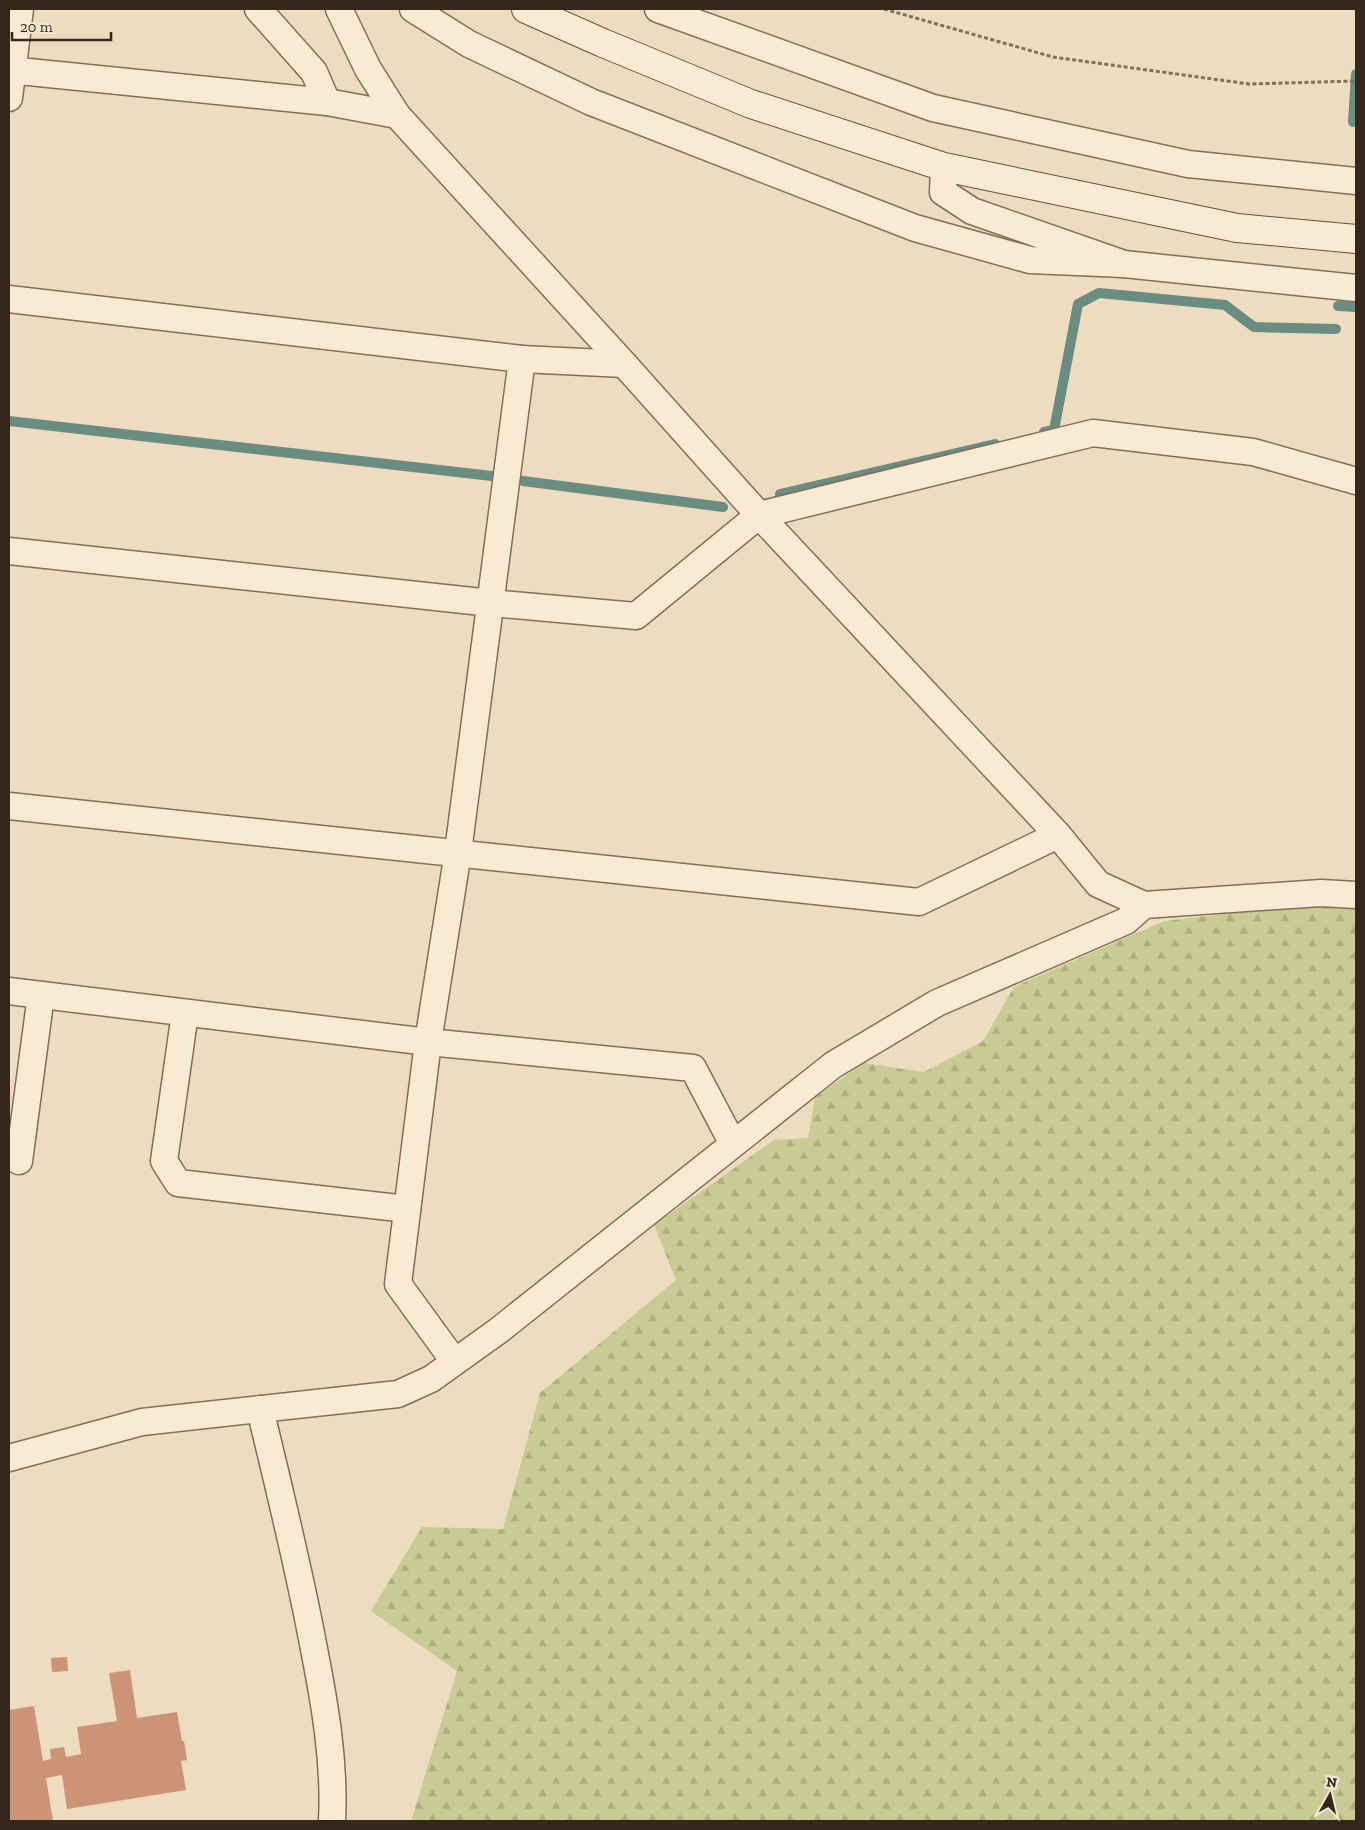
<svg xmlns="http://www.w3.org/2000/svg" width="1365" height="1830" viewBox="0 0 1365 1830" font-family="'Zilla Slab',serif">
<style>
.forest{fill:url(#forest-firs)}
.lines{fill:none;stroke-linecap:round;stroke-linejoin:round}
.stream{stroke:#6a8d82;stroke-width:10}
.building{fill:#cc9376}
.street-casing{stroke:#866d58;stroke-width:29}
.secondary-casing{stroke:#684e3b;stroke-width:30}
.path{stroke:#866d58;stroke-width:3;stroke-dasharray:4 2.5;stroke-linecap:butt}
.street{stroke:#f8ead3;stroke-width:26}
.secondary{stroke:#f8ead3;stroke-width:28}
</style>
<defs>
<pattern id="forest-firs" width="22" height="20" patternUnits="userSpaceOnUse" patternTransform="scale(1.25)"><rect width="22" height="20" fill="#c9cb94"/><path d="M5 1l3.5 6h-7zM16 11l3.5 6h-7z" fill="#adae7f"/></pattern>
</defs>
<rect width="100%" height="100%" fill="#eedcc0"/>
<!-- forest -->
<path class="forest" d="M1315,904L1356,909V1821H411L457,1671L371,1611L422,1527L503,1529L540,1393L676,1280L654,1225L774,1140L808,1138L815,1097L864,1063L924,1072L983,1041L1014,987L1164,921Z"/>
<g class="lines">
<!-- stream -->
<g class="stream">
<path d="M1353,122L1356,74"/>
<path d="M1338,306L1356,307"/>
<path d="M9,421L492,476"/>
<path d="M1044,432L1054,430L1078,304L1099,293L1225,305L1254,327L1336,329"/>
<path d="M523,481L723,507"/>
<path d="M780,494L995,444"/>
</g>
</g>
<!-- building -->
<g class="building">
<path d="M67,1657L68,1671L52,1672L51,1658Z"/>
<path d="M130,1670L137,1718L177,1712L182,1741H184L187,1760L181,1761L186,1790L67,1809L62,1775L46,1778L53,1821H9V1710L34,1706L43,1761L51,1759L50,1749L64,1747L66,1757L81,1754L77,1727L117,1721L109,1673Z"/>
</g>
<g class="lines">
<defs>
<g id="street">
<path d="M258,9L314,72L327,102"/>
<path d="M339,9L368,69L397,115L624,364L759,515L1058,835L1098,884L1144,905L1321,893L1356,895"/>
<path d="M413,9L469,44L591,102L915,228L1030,260L1124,264"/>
<path d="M658,9L933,108L1188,164L1356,181"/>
<path d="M9,70L327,102L397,115"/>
<path d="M9,98L20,9"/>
<path d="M944,167L943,192L972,211L1124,264L1356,288"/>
<path d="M9,299L522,359L624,364"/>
<path d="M9,551L491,603L636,616L759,515L1093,433L1253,452L1356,481"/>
<path d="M9,806L919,902L1058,835"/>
<path d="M9,991L428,1042L693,1068L733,1144"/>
<path d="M185,1013L164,1161L178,1183L407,1209"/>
<path d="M19,1161L41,995"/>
<path d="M454,1361L398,1284L428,1042L458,852L522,359"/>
<path d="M260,1409C279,1488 299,1568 314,1649C325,1705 335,1763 332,1821"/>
<path d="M9,1458L142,1422L398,1394L431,1379L498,1331L833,1065L937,1003L1126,921L1144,905"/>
</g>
<path id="secondary" d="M526,9L603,43L751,104L944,167L1237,228L1356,239"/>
</defs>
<!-- street casing -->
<use href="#street" class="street-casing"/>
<!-- secondary casing -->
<use href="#secondary" class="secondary-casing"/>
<!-- path -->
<path class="path" d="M884,9L1053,57L1249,84L1356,81"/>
<!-- street -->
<use href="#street" class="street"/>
<!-- secondary -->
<use href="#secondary" class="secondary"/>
</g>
<!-- border -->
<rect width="1365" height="1830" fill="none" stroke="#36271c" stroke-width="20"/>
<!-- north arrow -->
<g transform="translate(1330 1795) rotate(8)" stroke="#f5e7cf" stroke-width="4" paint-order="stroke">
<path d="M0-4L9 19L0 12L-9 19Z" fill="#36271c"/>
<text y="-8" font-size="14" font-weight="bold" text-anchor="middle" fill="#36271c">N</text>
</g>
<!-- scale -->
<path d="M12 32v8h99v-8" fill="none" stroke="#36271c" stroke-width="2.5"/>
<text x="20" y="32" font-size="15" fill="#36271c" stroke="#f5e7cf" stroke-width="4" paint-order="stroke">20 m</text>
</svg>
